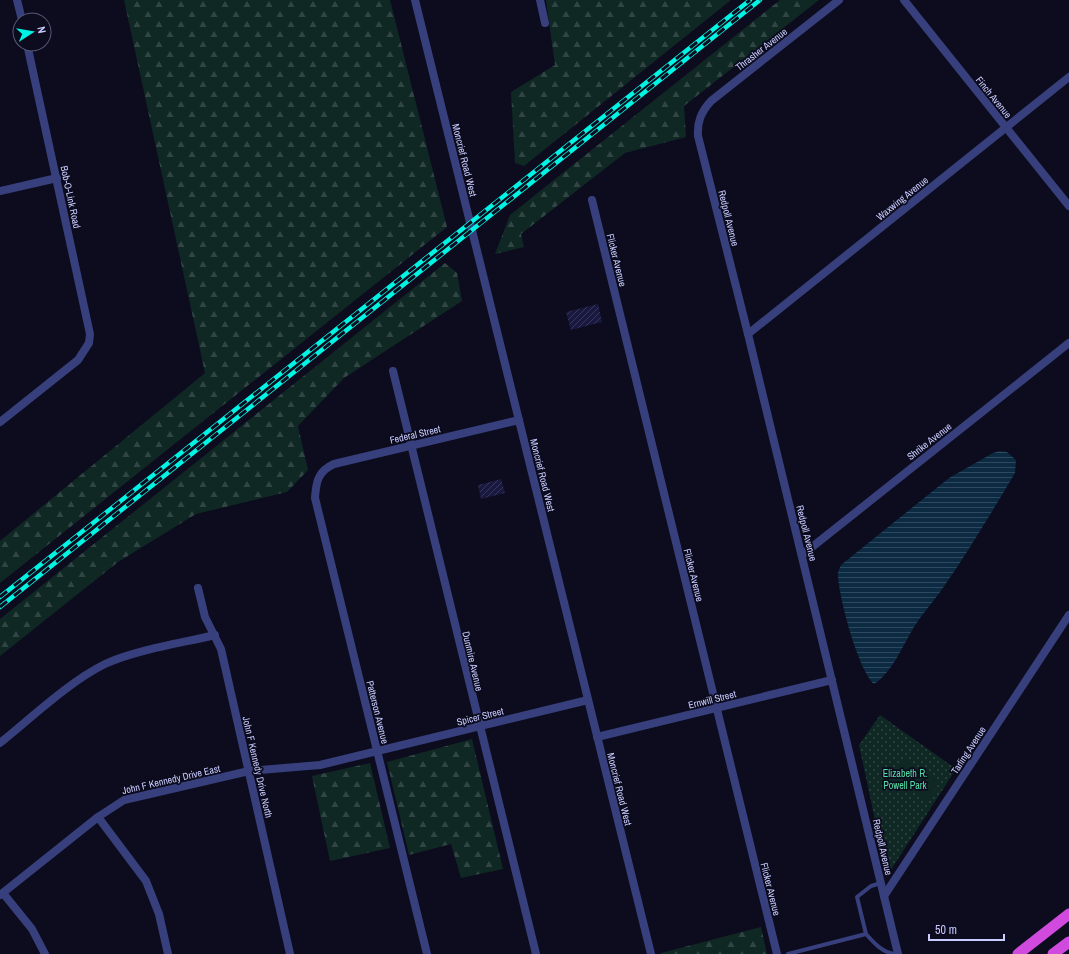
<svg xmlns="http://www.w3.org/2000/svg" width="1069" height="954" viewBox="0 0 1069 954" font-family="'Archivo Narrow',sans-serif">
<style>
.forest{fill:url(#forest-firs)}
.park{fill:url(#park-dots)}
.garden{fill:#0f2823}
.water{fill:url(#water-rules)}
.building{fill:url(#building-hatch)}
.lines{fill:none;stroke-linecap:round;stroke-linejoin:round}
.service{stroke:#37407d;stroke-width:4}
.minor{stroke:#37407d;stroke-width:8}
.tertiary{stroke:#37407d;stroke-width:8}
.trunk{stroke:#d04ade;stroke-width:11}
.rail-casing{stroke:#00f4e4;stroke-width:4.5}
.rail{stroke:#0c0c1e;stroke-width:3;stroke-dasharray:9;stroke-linecap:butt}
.labels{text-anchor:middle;stroke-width:3.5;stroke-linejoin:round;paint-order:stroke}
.street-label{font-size:10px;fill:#c9ccff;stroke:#0c0c1e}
.park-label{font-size:10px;fill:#56dea5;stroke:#0c0c1e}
</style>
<defs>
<pattern id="forest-firs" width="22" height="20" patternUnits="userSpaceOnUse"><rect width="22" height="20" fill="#0f2823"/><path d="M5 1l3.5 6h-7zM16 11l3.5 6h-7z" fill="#314644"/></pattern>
<pattern id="park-dots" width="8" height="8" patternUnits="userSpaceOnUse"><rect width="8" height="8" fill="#0f2823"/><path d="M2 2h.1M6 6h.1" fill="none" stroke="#314644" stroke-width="1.8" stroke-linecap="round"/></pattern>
<pattern id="water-rules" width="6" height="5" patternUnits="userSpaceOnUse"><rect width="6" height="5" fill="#0c2a42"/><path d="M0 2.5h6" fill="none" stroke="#2e485e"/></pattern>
<pattern id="building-hatch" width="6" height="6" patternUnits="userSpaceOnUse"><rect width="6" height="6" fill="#19183f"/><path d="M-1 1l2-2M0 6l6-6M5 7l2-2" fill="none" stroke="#39385c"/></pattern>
</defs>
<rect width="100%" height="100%" fill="#0c0c1e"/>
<!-- forest -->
<g class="forest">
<path d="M124,0H390L447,227L0,583V541L205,373Z"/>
<path d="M546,0H731L524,166L515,163L511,92L555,65Z"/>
<path d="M780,0H819L684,106L686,137L625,153L521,234L524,247L495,254L510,215Z"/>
<path d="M445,263L457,273L462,301L344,378L298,426L308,470L287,492L196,514L118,562L0,656V619Z"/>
<path d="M472,739L503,869L461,878L451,844L409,855L387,762Z"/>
<path d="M370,763L390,848L330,861L312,776Z"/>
<path d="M761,927L767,954H661V953Z"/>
</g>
<!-- park -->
<path class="park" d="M880,715L956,769L887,876L859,745Z"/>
<!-- garden -->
<path class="garden" d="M905,759L939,783L927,802L892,777Z"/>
<!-- water -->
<path class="water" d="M1000,451L1007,452L1016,460L1015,473C993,510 971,547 947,582C937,598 924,611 914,627C903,645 892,673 874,684C858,669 839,598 838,576C837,572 840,568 841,565L949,478L993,453Z"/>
<!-- building -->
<g class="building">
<path d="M598,304L602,322L571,330L566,312Z"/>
<path d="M501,479L505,493L481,499L478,485Z"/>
</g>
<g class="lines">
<!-- service -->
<g class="service">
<path d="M866,934C874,943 882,952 894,954"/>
<path d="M788,954L866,934L857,897L871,886L881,883"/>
</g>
<!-- minor -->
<g class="minor">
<path d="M17,0L22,20"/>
<path d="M540,0L545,23"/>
<path d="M839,0L711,101C701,112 697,122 698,136L748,334L898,954"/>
<path d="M904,0L1069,206"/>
<path d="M0,191L57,178"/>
<path d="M592,200L777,954"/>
<path d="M748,334L1069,77"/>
<path d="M393,371L536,954"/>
<path d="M0,422L78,360L89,343L90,334L27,44"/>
<path d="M802,555L1069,343"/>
<path d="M198,588L205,617L221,649L290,954"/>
<path d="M597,737L832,680"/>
<path d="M0,743C31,718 70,681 105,664C135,650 182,643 215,635"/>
<path d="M98,817L146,881L159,914L168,954"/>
<path d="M3,893L32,929L45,954"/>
<path d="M0,895L98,817L124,800L249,771L320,765L588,700"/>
<path d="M884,896L1069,615"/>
<path d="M427,954L315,498C316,482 318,471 334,464L519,420"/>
</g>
<!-- tertiary -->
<path class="tertiary" d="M415,0L651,954"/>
<!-- trunk -->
<g class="trunk">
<path d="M1018,954L1069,914"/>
<path d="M1053,954L1069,942"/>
</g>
<defs>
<g id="rail">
<path d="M0,597L750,0"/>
<path d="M0,607L760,0"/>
</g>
</defs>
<!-- rail casing -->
<use href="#rail" class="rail-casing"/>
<!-- rail -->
<use href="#rail" class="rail"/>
</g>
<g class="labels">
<!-- street labels -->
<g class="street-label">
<text transform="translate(761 49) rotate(-38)" y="4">Thrasher Avenue</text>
<text transform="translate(994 97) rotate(51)" y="4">Finch Avenue</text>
<text transform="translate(465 160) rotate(76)" y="4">Moncrief Road West</text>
<text transform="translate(71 197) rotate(78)" y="4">Bob-O-Link Road</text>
<text transform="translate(902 198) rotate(-39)" y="4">Waxwing Avenue</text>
<text transform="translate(729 218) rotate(76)" y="4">Redpoll Avenue</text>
<text transform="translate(617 260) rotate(76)" y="4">Flicker Avenue</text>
<text transform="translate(415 434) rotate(-13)" y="4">Federal Street</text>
<text transform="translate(929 441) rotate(-38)" y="4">Shrike Avenue</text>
<text transform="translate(543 475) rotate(76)" y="4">Moncrief Road West</text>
<text transform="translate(807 533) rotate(76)" y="4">Redpoll Avenue</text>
<text transform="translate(694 575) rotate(76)" y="4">Flicker Avenue</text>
<text transform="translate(473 661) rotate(77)" y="4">Dunmire Avenue</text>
<text transform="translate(712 699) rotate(-14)" y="4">Ernwill Street</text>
<text transform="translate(378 712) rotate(76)" y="4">Patterson Avenue</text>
<text transform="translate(480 716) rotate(-14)" y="4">Spicer Street</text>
<text transform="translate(968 750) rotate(-57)" y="4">Tarling Avenue</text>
<text transform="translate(258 767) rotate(77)" y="4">John F Kennedy Drive North</text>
<text transform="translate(171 779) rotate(-13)" y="4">John F Kennedy Drive East</text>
<text transform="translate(620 789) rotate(76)" y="4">Moncrief Road West</text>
<text transform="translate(883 847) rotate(77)" y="4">Redpoll Avenue</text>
<text transform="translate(771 889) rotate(76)" y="4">Flicker Avenue</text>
</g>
<!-- park labels -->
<g class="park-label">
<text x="905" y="777">Elizabeth R.<tspan x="905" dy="12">Powell Park</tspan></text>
</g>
</g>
<!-- north arrow -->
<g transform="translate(32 32) rotate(78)"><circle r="19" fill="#0c0c1e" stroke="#585978"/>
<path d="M0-3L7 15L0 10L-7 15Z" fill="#00f4e4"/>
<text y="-6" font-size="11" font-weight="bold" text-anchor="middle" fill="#c9ccff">N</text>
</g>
<!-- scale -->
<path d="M929 934v6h75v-6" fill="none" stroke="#c9ccff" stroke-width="2"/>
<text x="935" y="934" font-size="12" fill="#c9ccff" stroke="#0c0c1e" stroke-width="3" paint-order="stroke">50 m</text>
</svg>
